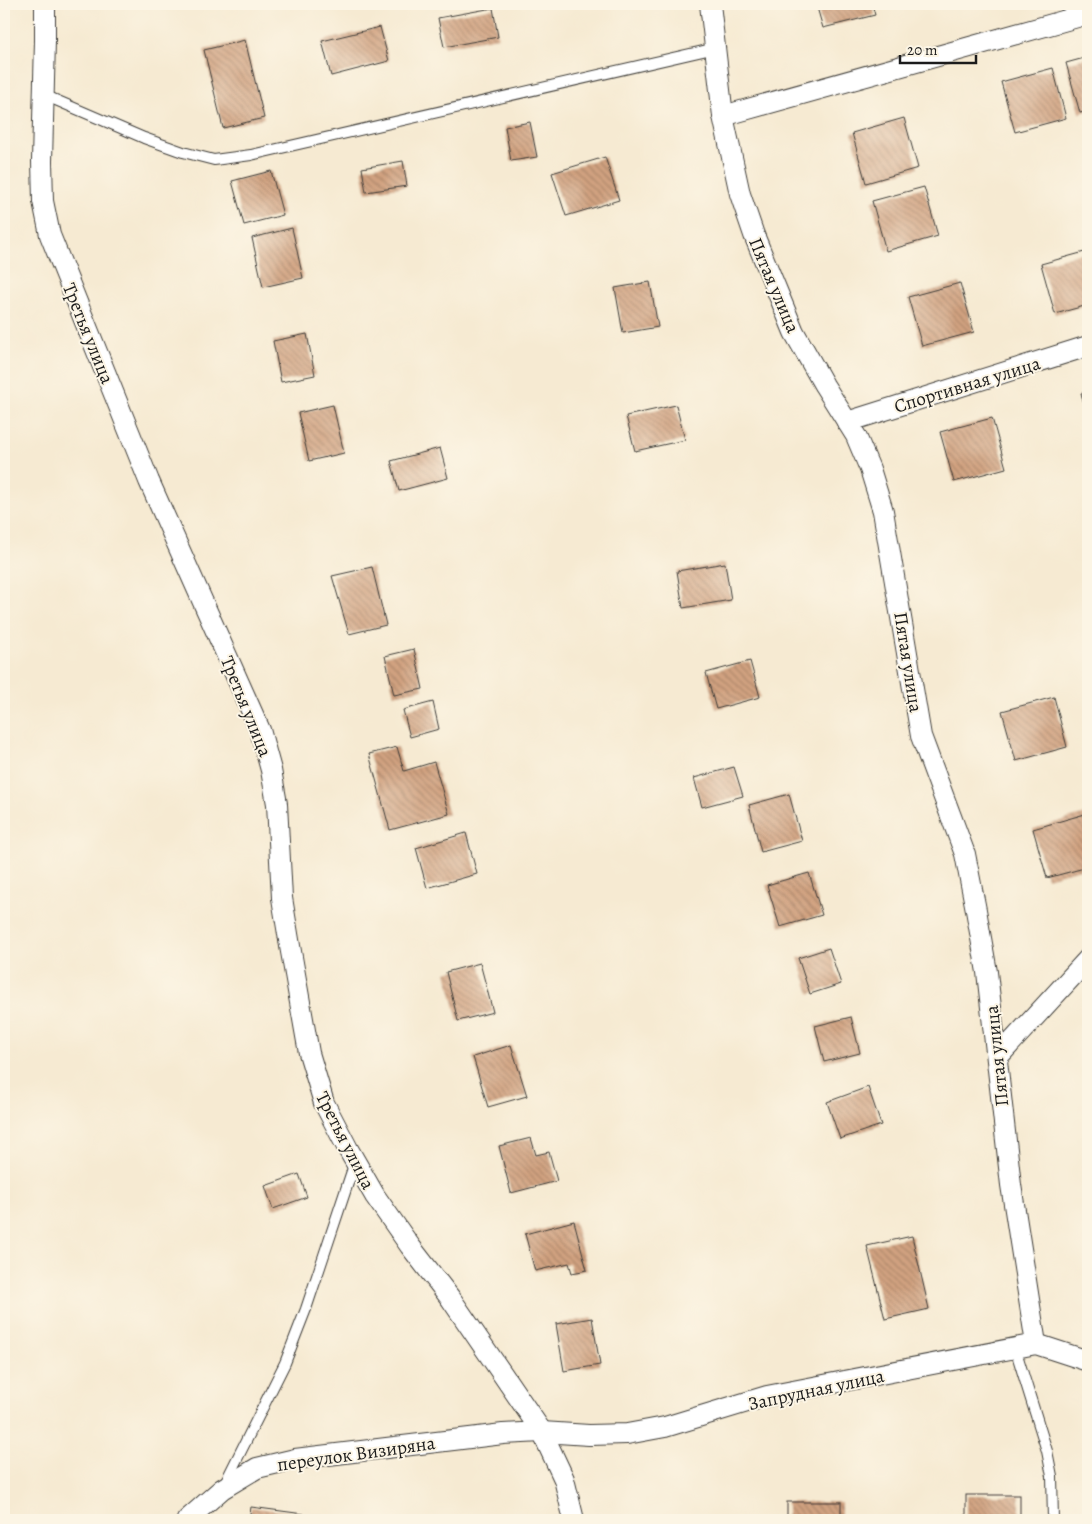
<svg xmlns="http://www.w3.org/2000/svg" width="1092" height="1524" viewBox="0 0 1092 1524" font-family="Alegreya,serif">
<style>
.building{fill:url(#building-back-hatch)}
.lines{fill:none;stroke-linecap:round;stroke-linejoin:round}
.service-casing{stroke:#3d3b37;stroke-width:12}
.minor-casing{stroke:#3d3b37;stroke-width:22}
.service{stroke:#fff;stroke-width:10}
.minor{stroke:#fff;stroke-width:20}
.labels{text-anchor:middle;stroke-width:4;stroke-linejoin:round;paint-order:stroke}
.street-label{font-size:19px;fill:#1c1c1c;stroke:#fcf5e5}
</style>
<defs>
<pattern id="building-back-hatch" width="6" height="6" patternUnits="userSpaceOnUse" patternTransform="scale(1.25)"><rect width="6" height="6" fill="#d1a280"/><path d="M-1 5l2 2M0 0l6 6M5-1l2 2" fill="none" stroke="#a98368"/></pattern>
</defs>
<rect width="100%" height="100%" fill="#fcf5e5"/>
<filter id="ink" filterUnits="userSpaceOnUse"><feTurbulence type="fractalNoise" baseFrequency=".02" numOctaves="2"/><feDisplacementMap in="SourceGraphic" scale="10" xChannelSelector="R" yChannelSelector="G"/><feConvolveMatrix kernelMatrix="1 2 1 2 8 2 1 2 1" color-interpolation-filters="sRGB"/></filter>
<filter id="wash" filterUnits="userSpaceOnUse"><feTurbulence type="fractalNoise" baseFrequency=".0096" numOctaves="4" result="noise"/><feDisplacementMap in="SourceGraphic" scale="20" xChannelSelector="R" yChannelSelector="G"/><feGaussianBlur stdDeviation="1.12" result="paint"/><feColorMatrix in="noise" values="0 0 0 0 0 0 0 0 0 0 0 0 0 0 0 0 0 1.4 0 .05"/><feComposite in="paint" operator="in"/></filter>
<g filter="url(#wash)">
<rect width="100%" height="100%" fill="#f6ead2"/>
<g id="blocks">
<!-- building -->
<g class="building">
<path d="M816,4H872L875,15L823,28Z"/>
<path d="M493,8L498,37L444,47L438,18Z"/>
<path d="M380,27L389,61L331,76L322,41Z"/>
<path d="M245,40L264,118L223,128L204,50Z"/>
<path d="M1088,57V111L1080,113L1066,63Z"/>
<path d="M1053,68L1066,118L1015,132L1001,82Z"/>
<path d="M904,118L918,168L866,183L852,133Z"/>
<path d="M530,122L537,157L511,161L505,127Z"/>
<path d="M605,157L619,200L566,216L552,173Z"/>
<path d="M403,161L407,186L366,192L362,168Z"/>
<path d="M271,171L283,215L244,225L232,181Z"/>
<path d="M924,187L938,236L886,251L872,201Z"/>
<path d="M292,228L303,278L263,287L252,238Z"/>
<path d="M1088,251V305L1055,314L1041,264Z"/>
<path d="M650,282L658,327L623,333L615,288Z"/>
<path d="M960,283L974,332L922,346L908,297Z"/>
<path d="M307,334L315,375L281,382L273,341Z"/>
<path d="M1088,391V418L1081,393Z"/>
<path d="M333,405L344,453L309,461L298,413Z"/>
<path d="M676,405L685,440L635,451L626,416Z"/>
<path d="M992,418L1006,468L954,482L940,432Z"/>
<path d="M440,448L448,478L399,491L391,461Z"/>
<path d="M725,563L731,600L683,608L677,571Z"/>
<path d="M372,567L386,625L349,634L332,576Z"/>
<path d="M414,649L423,689L394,695L385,656Z"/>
<path d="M750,661L760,697L716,709L706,673Z"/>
<path d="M1054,697L1067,747L1016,761L1002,711Z"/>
<path d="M433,702L439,729L410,737L403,710Z"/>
<path d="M397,747L404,771L434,762L449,814L390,830L369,754Z"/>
<path d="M734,767L743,796L702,807L694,778Z"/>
<path d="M789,794L802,841L761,852L749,805Z"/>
<path d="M1085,814L1088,828V867L1047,878L1033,829Z"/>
<path d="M466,833L477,874L427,888L416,848Z"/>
<path d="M809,873L822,915L780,927L767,885Z"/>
<path d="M829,948L841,984L810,994L798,958Z"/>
<path d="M480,963L493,1012L458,1021L446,972Z"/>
<path d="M851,1017L860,1053L824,1062L815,1026Z"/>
<path d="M511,1045L527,1096L488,1107L473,1057Z"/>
<path d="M868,1087L881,1125L840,1139L827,1102Z"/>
<path d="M531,1138L536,1155L549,1152L557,1181L511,1193L499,1146Z"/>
<path d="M299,1174L307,1197L273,1209L265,1186Z"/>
<path d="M574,1221L587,1270L572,1273L569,1263L535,1271L525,1234Z"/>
<path d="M912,1236L929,1309L885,1319L867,1246Z"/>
<path d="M592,1318L600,1365L564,1371L556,1324Z"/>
<rect x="966" y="1495" width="54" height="25"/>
<rect x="787" y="1502" width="54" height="18"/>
<path d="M251,1507L304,1514V1520H249Z"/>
</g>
</g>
</g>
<g filter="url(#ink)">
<use href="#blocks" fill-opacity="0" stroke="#3d3b37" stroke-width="1"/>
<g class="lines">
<defs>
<g id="service">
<path d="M44,95L144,138L183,152L214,160L251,155L716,48"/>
<path d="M1015,1348L1047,1451L1052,1476L1053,1520"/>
<path d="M225,1483L285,1363L306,1309L355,1162"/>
</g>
<g id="minor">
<path d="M45,4V40L42,161L43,201L50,235L149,481L260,730L271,770L277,804L282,898L290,946L309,1053L324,1103L348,1149L375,1196L410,1246L451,1299L542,1432L564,1479L574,1520"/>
<path d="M710,4L723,116L740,194L754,235L794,332L824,385L856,436L870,469L883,511L921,736L965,854L976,910L987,972L1011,1185L1036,1344"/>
<path d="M723,116L1088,14"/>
<path d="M847,422L1088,346"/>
<path d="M997,1058L1088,959"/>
<path d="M187,1520L222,1489L257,1468L295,1459L503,1434L542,1432L589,1435L627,1434L665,1427L767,1396L1036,1344L1088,1361"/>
</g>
</defs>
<!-- service casing -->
<use href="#service" class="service-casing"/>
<!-- minor casing -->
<use href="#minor" class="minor-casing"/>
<!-- service -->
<use href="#service" class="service"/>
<!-- minor -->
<use href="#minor" class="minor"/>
</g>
</g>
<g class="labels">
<!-- street labels -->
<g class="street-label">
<text transform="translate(775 285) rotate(67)" y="7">Пятая улица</text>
<text transform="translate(89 333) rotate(68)" y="7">Третья улица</text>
<text transform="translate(967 384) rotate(-17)" y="7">Спортивная улица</text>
<text transform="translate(909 662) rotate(81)" y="7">Пятая улица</text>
<text transform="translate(247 706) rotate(68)" y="7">Третья улица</text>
<text transform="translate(996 1056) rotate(-96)" y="7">Пятая улица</text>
<text transform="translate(346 1140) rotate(63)" y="7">Третья улица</text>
<text transform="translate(816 1389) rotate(-12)" y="7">Запрудная улица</text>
<text transform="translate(356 1453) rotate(-8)" y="7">переулок Визиряна</text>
</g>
</g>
<!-- margin -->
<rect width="1092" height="1524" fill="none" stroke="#fcf5e5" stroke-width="20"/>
<!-- scale -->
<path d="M900 55v8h76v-8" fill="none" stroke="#1c1c1c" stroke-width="2.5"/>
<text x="907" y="55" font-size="15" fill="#1c1c1c" stroke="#fcf5e5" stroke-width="4" paint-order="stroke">20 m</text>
</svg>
